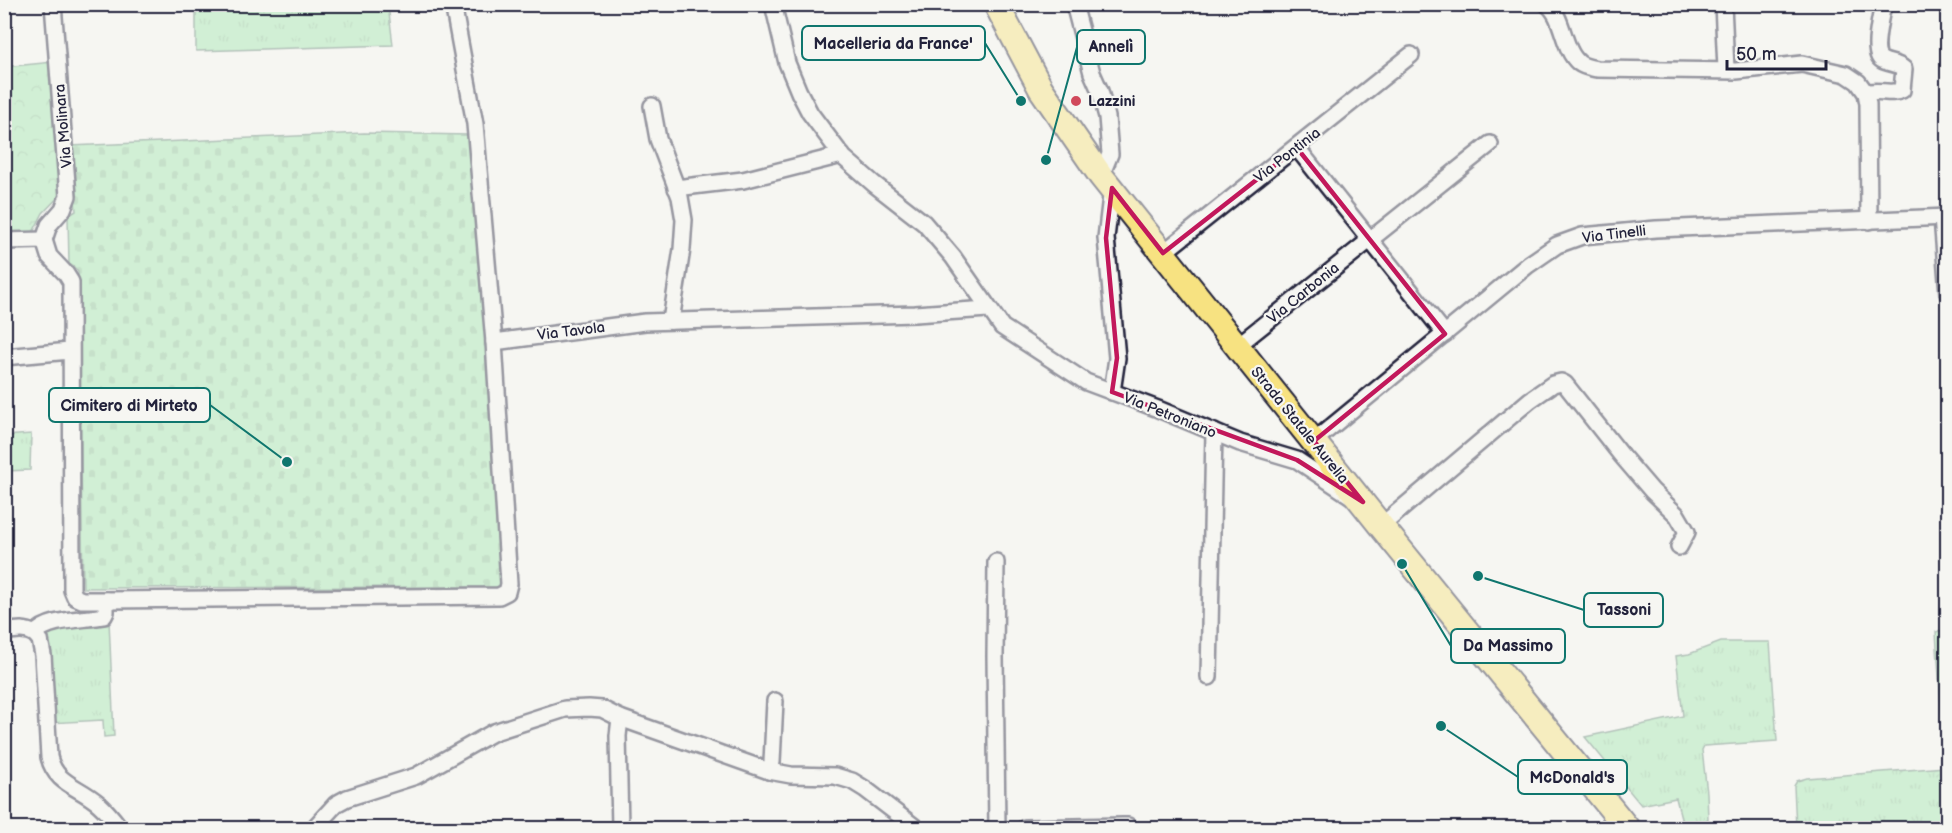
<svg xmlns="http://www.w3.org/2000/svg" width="1952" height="833" viewBox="0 0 1952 833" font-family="'Balsamiq Sans',sans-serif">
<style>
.grass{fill:url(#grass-tufts);stroke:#638476;stroke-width:1.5}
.cemetery{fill:url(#cemetery-stones);stroke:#638476;stroke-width:1.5}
.park{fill:url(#park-crowns);stroke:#638476;stroke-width:1.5}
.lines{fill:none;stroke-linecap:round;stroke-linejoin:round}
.minor-casing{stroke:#22223b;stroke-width:20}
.primary-casing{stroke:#22223b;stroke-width:28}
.minor{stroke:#f6f6f2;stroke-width:15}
.primary{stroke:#f7e281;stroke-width:24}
.marked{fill:none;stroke:#c2185b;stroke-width:4.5;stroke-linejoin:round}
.poi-dot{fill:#d1495b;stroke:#f6f6f2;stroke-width:2}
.labels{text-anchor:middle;stroke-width:4.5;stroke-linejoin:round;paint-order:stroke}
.poi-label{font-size:15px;font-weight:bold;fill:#22223b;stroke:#f6f6f2;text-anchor:start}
.street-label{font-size:15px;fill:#22223b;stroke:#f6f6f2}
.leader{fill:none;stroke:#0f766e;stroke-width:2}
.callout-dot{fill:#0f766e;stroke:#f6f6f2;stroke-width:2}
.callout{fill:#f6f6f2;stroke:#0f766e;stroke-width:2}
.callout-label{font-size:16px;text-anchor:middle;font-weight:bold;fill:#22223b}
</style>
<defs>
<pattern id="grass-tufts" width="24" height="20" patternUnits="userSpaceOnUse" patternTransform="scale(1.5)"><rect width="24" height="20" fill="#a4e7b1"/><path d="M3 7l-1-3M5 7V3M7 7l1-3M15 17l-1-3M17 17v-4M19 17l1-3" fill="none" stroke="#8dc699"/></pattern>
<pattern id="cemetery-stones" width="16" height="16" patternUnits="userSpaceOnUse" patternTransform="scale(1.5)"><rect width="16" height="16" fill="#a4e7b1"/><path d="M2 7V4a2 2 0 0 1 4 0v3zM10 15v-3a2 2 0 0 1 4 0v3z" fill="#8dc699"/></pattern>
<pattern id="park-crowns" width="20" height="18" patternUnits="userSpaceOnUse" patternTransform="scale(1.5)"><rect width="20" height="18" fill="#a4e7b1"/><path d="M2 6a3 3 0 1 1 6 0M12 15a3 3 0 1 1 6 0" fill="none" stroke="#8dc699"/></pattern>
</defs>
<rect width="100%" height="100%" fill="#f6f6f2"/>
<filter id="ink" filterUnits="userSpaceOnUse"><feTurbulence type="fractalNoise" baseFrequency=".0167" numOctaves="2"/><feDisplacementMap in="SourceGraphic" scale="12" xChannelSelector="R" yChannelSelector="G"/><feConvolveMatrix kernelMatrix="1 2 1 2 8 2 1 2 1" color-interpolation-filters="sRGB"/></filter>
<g filter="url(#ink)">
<!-- grass -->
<g class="grass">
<path d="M196,5H388L393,45L196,51Z"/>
<path d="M31,434L30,470L5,471V436Z"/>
<path d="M109,620L114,736L104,737L103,720L49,723L45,641L46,634L50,628Z"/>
<path d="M1947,629V828H1796L1794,786L1797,781L1807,778L1945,767L1936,632Z"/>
<path d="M1721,642H1770L1777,741L1704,746L1702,750L1707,793L1708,819L1700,823L1682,822L1676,798L1641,805L1585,737L1683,716L1676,656L1689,654Z"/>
</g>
<!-- cemetery -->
<path class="cemetery" d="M364,133L469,135L485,337L501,587L83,588L78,272L74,267L69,264L68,216L76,211L70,146Z"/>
<!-- park -->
<path class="park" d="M53,62L64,191L43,213L31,236L5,234L4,67Z"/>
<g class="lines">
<defs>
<g id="minor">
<path d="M773,4L787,63L799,92L810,113L843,157L874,184L924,223L953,257L1002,327L1086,382L1158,409L1240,443L1297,460L1351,496"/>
<path d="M1074,4L1092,73L1100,91L1107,117L1110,154L1101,176"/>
<path d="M1547,4C1564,16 1562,49 1579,63C1584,67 1592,68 1597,69L1736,71L1802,64L1846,74L1858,82L1866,93L1868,104L1869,221"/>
<path d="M1723,4L1726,69"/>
<path d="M1866,93C1878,88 1890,96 1902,90L1904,69C1898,63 1889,64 1882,60C1871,54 1881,16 1883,4"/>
<path d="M652,106L658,139L680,197L684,220L682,249L671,321"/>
<path d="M1297,148L1445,334"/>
<path d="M676,188L743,180L842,155"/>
<path d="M1112,188L1106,238L1117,358L1112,392"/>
<path d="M1942,217L1948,294"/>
<path d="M44,240L49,256L66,274L71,282L72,590L75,597L82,600H106L499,596L507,592L509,584L494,342L475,124L453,4"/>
<path d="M44,240L49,225L63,209L68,196L53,4"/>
<path d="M4,241L44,240"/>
<path d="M1163,253L1411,55"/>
<path d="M494,342L645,322L915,314L988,309"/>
<path d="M1237,346L1490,144"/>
<path d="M4,357L70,351"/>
<path d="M1314,441L1528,265L1557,245L1582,236L1656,229L1948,217"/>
<path d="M1381,526L1530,400L1553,384L1561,382L1565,384L1622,456L1652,491L1677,515L1687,532L1679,547"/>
<path d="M996,562L995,656L997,828"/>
<path d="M4,632C16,630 25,628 35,634C48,618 84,620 104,616L106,612V600"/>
<path d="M35,634L40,640L43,655L49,757C56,785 79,786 99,804C107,811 114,820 120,828"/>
<path d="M1209,677L1214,432"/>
<path d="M620,718L618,736L620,828"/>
<path d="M769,771L772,762L775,701"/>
<path d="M314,828L336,804L347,798L416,776L494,732L565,709L589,708L602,709L620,718L769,771L791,775L835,776L852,781L865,789L916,828"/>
<path d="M1025,828L1123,826H1128V828"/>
</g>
<path id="primary" d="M996,4L1041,89L1101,176L1381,526L1627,828"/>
</defs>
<!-- minor casing -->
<use href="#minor" class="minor-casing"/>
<!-- primary casing -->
<use href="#primary" class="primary-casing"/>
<!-- minor -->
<use href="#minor" class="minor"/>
<!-- primary -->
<use href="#primary" class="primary"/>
</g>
</g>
<!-- marked area -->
<path d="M0 0H1952V833H0ZM1297,148L1445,334L1314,441L1363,502L1297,460L1112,392L1117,358L1106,238L1112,188L1163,253Z" fill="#f6f6f2" fill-opacity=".55" fill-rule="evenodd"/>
<path class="marked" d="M1297,148L1445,334L1314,441L1363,502L1297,460L1112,392L1117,358L1106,238L1112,188L1163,253Z"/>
<!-- markers -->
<circle class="poi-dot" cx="1076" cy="101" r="6"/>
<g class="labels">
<!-- poi labels -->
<g class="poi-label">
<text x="1088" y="106">Lazzini</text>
</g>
<!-- street labels -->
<g class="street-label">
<text transform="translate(63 126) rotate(-95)" y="5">Via Molinara</text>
<text transform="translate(1287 155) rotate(-38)" y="5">Via Pontinia</text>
<text transform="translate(1614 234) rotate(-7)" y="5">Via Tinelli</text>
<text transform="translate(1303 293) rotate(-39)" y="5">Via Carbonia</text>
<text transform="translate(571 331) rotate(-7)" y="5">Via Tavola</text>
<text transform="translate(1170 415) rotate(22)" y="5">Via Petroniano</text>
<text transform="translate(1300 425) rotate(51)" y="5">Strada Statale Aurelia</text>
</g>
</g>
<!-- callouts -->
<path class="leader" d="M1021 101L985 43M1046 160L1077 47M287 462L210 405M1478 576L1584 610M1402 564L1451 646M1441 726L1518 777"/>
<g class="callout-dot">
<circle cx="1021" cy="101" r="6"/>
<circle cx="1046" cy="160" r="6"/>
<circle cx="287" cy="462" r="6"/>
<circle cx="1478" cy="576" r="6"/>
<circle cx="1402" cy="564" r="6"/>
<circle cx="1441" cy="726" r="6"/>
</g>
<g class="callout">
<rect x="802" y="26" width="183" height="34" rx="6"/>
<rect x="1077" y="30" width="68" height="34" rx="6"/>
<rect x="49" y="388" width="161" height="34" rx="6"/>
<rect x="1584" y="593" width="79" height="34" rx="6"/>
<rect x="1451" y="629" width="114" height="34" rx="6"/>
<rect x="1518" y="760" width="109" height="34" rx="6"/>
</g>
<g class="callout-label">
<text x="893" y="49">Macelleria da France'</text>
<text x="1111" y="52">Annelì</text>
<text x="129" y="411">Cimitero di Mirteto</text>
<text x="1624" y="615">Tassoni</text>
<text x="1508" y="651">Da Massimo</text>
<text x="1572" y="783">McDonald's</text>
</g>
<!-- margin -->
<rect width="1952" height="833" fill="none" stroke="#f6f6f2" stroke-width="24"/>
<rect x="12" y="12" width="1928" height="809" fill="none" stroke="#22223b" stroke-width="2" filter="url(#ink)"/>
<!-- scale -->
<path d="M1727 60v9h99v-9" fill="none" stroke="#22223b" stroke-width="3"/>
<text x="1736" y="60" font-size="18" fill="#22223b" stroke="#f6f6f2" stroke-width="4.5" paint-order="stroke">50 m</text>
</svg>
